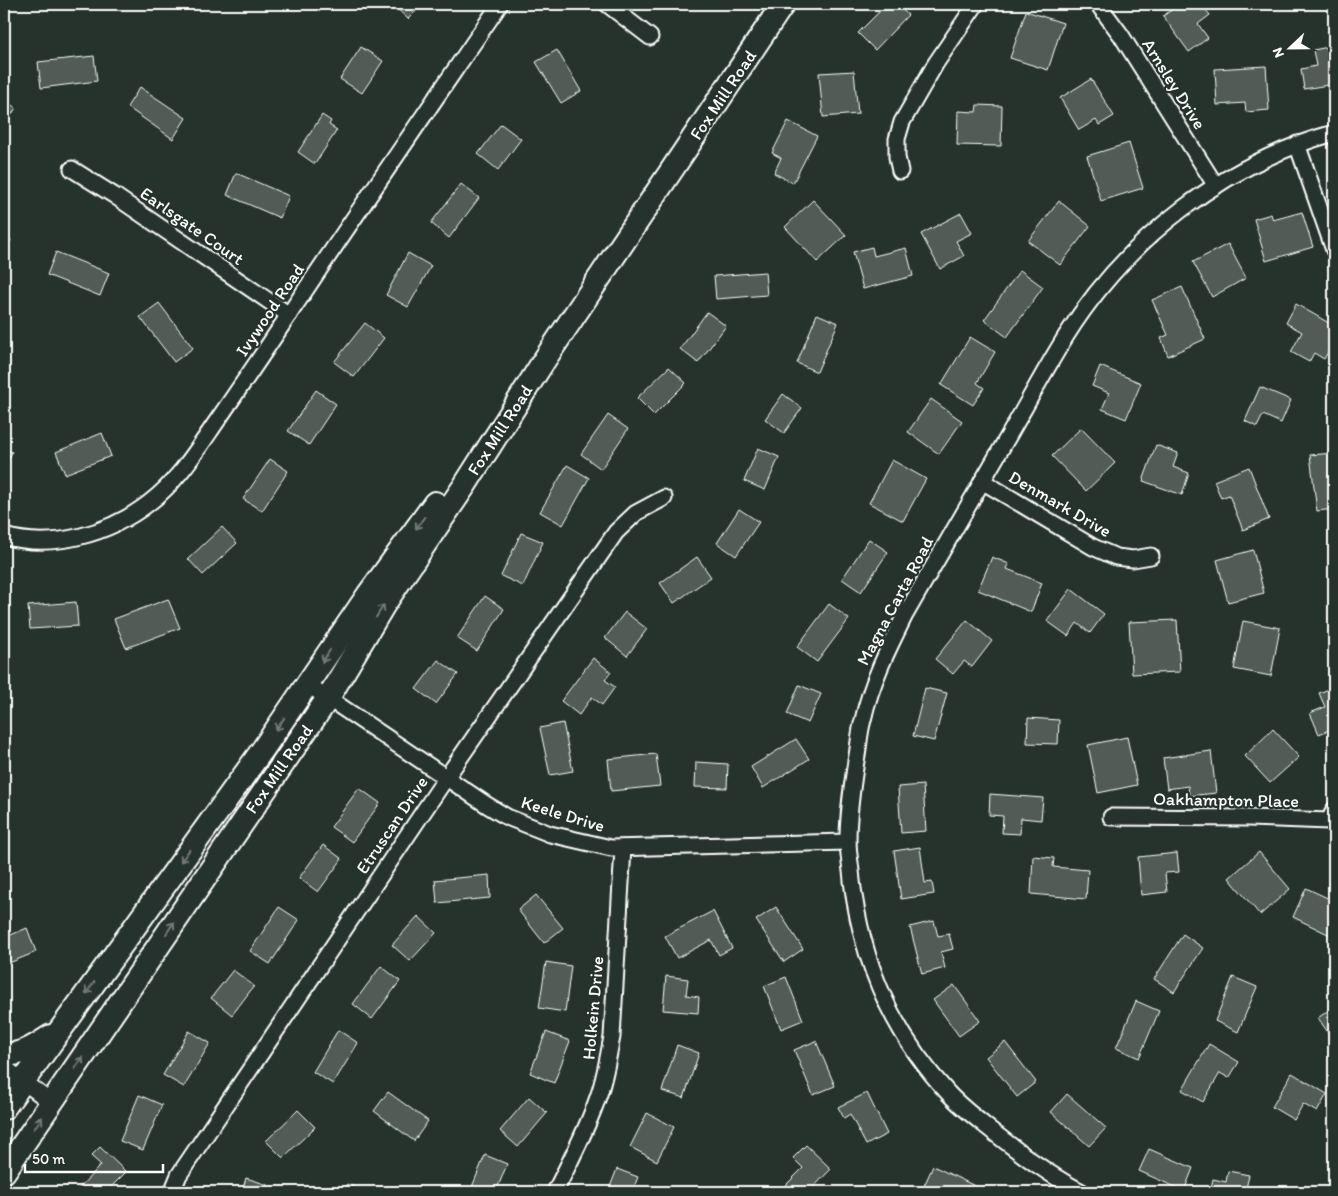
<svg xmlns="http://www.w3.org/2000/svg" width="1338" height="1196" viewBox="0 0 1338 1196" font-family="Itim,sans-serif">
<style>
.building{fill:#515c57;stroke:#fff}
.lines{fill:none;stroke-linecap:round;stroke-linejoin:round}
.street-casing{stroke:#fff;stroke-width:19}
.primary-casing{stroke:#fff;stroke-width:26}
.street{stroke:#26332d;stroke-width:15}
.primary{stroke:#26332d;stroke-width:22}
.oneway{stroke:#727a76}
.labels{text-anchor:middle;stroke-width:4.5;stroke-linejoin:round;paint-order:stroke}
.street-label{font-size:18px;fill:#fff;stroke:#26332d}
</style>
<rect width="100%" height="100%" fill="#26332d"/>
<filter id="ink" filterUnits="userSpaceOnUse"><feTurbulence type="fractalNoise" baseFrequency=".02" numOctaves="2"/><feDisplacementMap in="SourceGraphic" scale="10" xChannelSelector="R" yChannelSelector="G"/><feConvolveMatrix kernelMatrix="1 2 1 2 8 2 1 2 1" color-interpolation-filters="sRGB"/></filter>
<g filter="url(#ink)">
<!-- building -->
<g class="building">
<path d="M392,4H423L408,19Z"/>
<path d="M887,4H896L908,15L875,50L858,33Z"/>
<path d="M1180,4H1201L1210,15L1198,24L1208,38L1189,52L1163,16Z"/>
<path d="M1026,11L1063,23L1048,70L1010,58Z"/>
<path d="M1334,46V84L1304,89L1301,69L1316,66L1313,50Z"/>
<path d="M361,47L383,61L362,93L340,79Z"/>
<path d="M557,50L581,91L561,103L536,62Z"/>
<path d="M94,56L97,81L41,88L38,62Z"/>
<path d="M1266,66L1269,110L1246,112L1245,103L1217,105L1215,69Z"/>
<path d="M854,71L858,114L823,117L819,73Z"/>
<path d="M1091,79L1114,116L1099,125L1096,120L1079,130L1060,98Z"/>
<path d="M140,87L186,118L173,139L127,107Z"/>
<path d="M4,100L16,108L4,126Z"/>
<path d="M977,105L1002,106L1001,146L957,145L958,111L976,112Z"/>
<path d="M322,115L331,121L329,125L337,130L315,164L298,152Z"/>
<path d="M788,121L817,136L793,183L774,173L781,158L772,153Z"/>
<path d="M501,124L521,139L498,170L478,154Z"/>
<path d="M1129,143L1143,188L1101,201L1087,156Z"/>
<path d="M236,173L289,196L280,218L227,195Z"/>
<path d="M461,184L479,198L449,238L431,223Z"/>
<path d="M813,200L846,235L817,262L785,227Z"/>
<path d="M1059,201L1090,226L1060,265L1028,241Z"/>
<path d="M1302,212L1313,247L1266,261L1254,219L1271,214L1273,220Z"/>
<path d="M961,213L972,233L956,241L964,256L940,269L921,234Z"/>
<path d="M4,226L11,241L4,245Z"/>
<path d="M1228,244L1246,278L1212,297L1193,262Z"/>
<path d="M872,247L874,256L906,248L913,276L863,289L853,252Z"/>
<path d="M56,252L109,273L100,296L47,275Z"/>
<path d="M408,253L431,266L408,307L386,295Z"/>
<path d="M1020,270L1043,287L1007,337L984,320Z"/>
<path d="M765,272L767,295L716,299L714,276Z"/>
<path d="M1182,287L1205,339L1168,356L1161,338L1168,335L1152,300Z"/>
<path d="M159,303L193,348L174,362L140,317Z"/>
<path d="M1296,304L1334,326V342L1324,359L1314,353L1309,362L1291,352L1302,332L1286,323Z"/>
<path d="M707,312L726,326L698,363L680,349Z"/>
<path d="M817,314L838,323L817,372L797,363Z"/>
<path d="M365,323L384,338L354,377L334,362Z"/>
<path d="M970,337L995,352L977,383L984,388L973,405L941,385Z"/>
<path d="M1100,366L1141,383L1126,419L1102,409L1109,393L1092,386Z"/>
<path d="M669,367L686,383L654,415L637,398Z"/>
<path d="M1260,387L1291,400L1281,423L1263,415L1257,427L1245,421Z"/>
<path d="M316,390L336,404L309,445L288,431Z"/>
<path d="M783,394L802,408L784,433L765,419Z"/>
<path d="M931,399L962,421L939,454L908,432Z"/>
<path d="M608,415L628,429L601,469L581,454Z"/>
<path d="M1081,428L1115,463L1086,491L1052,456Z"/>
<path d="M102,433L111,456L65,474L56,452Z"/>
<path d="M1156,445L1178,453L1173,467L1189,473L1182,495L1143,481Z"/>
<path d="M4,448L12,452L4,471Z"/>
<path d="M758,448L779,457L765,490L744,481Z"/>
<path d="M1334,453V509L1317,511L1310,455Z"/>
<path d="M270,459L288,471L262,511L243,499Z"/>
<path d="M892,460L926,479L903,521L869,503Z"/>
<path d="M567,465L589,478L563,525L540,512Z"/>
<path d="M1249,467L1269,519L1243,530L1229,495L1221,498L1214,481Z"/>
<path d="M739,509L759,522L736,556L717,543Z"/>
<path d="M222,527L237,543L203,575L188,559Z"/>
<path d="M521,533L543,542L523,586L501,576Z"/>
<path d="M869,539L888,552L861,592L842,579Z"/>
<path d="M1253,550L1264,593L1228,602L1217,560Z"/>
<path d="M697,557L711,577L674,603L660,583Z"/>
<path d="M992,557L1009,564L1007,569L1042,583L1031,612L978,590Z"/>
<path d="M1071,589L1104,614L1090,633L1077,623L1068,636L1047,621Z"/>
<path d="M485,596L504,609L477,651L457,638Z"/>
<path d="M168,599L180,628L126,648L114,619Z"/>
<path d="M76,602L78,626L30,629L28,606Z"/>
<path d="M829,604L849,619L817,662L797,647Z"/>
<path d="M625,612L647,629L627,656L605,638Z"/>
<path d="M967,620L992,641L972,667L964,661L953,674L935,659Z"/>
<path d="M1177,620L1180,672L1132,674L1129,622Z"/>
<path d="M1243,621L1280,628L1271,676L1234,669Z"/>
<path d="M593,658L611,672L605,680L615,687L602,705L592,697L579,715L561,701Z"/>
<path d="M438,660L458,674L436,704L416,689Z"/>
<path d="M799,685L821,694L808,723L787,714Z"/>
<path d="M1334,687V728L1319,734L1310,713L1325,707L1319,693Z"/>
<path d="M925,688L947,693L934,741L913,736Z"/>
<path d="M1028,718L1059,720L1058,744L1027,743Z"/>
<path d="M563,723L573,771L550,775L540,728Z"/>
<path d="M1273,729L1299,757L1270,783L1245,756Z"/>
<path d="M1127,737L1137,785L1098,793L1088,745Z"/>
<path d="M796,739L809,759L763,788L751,767Z"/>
<path d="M1211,751L1216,793L1189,796L1188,786L1167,789L1163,758Z"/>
<path d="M656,754L660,786L611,791L608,759Z"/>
<path d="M696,762L728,764L727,788L695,787Z"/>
<path d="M923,785L926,831L901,833L898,787Z"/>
<path d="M359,788L380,803L352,842L331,827Z"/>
<path d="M990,794L1043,798L1041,820L1021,818L1020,834L1002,833L1003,816L989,815Z"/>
<path d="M323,845L342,859L318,892L299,878Z"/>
<path d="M920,847L925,883L932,882L934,894L901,899L894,851Z"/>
<path d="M1259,852L1290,889L1260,915L1229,878Z"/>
<path d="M1177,853L1179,872L1165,873L1167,892L1141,895L1138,857Z"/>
<path d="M1033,856L1054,858L1053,867L1088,870L1086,899L1031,894Z"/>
<path d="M489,875L490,898L437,903L435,880Z"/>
<path d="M1306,888L1334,901V937L1293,917Z"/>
<path d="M536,895L563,928L544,943L518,910Z"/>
<path d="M279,907L299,920L270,964L250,951Z"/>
<path d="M776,907L803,949L784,962L756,920Z"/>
<path d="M713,911L732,948L719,955L711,940L677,958L665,936Z"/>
<path d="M418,916L436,933L410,961L392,945Z"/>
<path d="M934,921L938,936L949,934L953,949L941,952L945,968L922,974L910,927Z"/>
<path d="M27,928L36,952L4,965V938Z"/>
<path d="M1183,934L1203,948L1174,992L1154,979Z"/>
<path d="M546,962L571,966L565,1012L539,1008Z"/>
<path d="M381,966L400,981L372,1019L353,1004Z"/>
<path d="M233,970L254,986L232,1015L211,998Z"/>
<path d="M666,976L688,979L686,995L699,997L698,1013L663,1010Z"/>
<path d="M786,977L803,1020L781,1029L764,986Z"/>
<path d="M1233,977L1257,987L1238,1032L1215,1021Z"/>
<path d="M954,985L980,1021L959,1036L933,1000Z"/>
<path d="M1136,1001L1159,1011L1139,1058L1116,1048Z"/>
<path d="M1334,1006V1041L1318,1018Z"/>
<path d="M338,1030L358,1043L333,1084L313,1072Z"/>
<path d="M189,1031L210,1043L184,1087L163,1075Z"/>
<path d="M546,1032L570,1041L554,1083L530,1073Z"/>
<path d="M816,1041L835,1086L813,1095L794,1050Z"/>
<path d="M1005,1042L1036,1082L1017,1097L986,1057Z"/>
<path d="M1209,1044L1239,1062L1229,1078L1220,1073L1203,1102L1182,1090Z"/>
<path d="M677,1045L699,1053L684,1098L662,1091Z"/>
<path d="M1292,1073L1327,1094L1317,1112L1303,1104L1294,1120L1272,1107Z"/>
<path d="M388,1092L428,1121L414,1141L374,1111Z"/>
<path d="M867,1093L887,1134L866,1145L850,1114L844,1118L838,1107Z"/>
<path d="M1067,1094L1106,1128L1089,1146L1051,1112Z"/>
<path d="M139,1095L162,1105L143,1150L120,1141Z"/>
<path d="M529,1097L547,1113L518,1147L500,1131Z"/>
<path d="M298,1110L315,1127L283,1158L266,1141Z"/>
<path d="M647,1113L674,1127L657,1161L630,1147Z"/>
<path d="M806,1145L831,1169L809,1192H779L803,1168L793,1158Z"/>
<path d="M100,1147L126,1172L106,1192H77L76,1191L101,1165L91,1156Z"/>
<path d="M1149,1149L1193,1168L1184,1191L1139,1171Z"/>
<path d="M485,1155L507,1164L496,1192H470Z"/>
<path d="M933,1166L977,1187L974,1192H931L923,1188Z"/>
<path d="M617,1169L638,1177L632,1192H608Z"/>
<path d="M1228,1171L1249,1175L1246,1189L1264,1192H1210L1213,1179L1226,1182Z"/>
<path d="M246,1178L268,1185L266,1192H242Z"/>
<path d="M347,1184L366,1192H344Z"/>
</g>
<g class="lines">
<defs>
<g id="street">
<path d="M607,4L650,37"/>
<path d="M1098,4L1121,35L1216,186"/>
<path d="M1297,144L1334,250"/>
<path d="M72,169L115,196L289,315"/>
<path d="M900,171L897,157V139L902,122L936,63L976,4"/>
<path d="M982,481L1093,547L1116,557L1133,559L1151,556"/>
<path d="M4,536C53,550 109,534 149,503C178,481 197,450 217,421C241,386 265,351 288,316C358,211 429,108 500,4"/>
<path d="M307,684L487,805L507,817L550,834L611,848L848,842"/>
<path d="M1111,817L1248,818L1329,821L1334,810"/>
<path d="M4,1067L52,1103"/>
<path d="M172,1192L179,1175L446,778L616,532L636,513L664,498"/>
<path d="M555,1192C570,1161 587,1130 598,1097C605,1078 608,1057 612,1037L623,848"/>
<path d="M1082,1192C1052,1177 1024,1156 997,1135C981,1122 963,1109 949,1094C892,1033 862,963 852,881C851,867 848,853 848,840C848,813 852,787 856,761C859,747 859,733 863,720C871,683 888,649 905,615C940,555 974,495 1009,435C1028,402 1046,368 1066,336C1126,240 1224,163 1334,133"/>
</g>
<g id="primary">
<path d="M4,1054C23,1056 36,1045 51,1036"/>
<path d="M4,1108L263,749L368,595L435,503"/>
<path d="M4,1172L328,698L383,606L465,485L545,359L783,4"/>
</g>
</defs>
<!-- street casing -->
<use href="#street" class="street-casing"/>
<!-- primary casing -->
<use href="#primary" class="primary-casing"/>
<!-- street -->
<use href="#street" class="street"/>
<!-- primary -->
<use href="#primary" class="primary"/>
</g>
<!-- one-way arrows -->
<defs><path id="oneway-shaft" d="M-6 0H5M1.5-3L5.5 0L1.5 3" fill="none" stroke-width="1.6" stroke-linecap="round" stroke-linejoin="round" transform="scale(1.25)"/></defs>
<g class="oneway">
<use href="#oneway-shaft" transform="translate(420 523) rotate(126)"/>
<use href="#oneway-shaft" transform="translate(380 611) rotate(-58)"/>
<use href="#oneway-shaft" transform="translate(326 656) rotate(124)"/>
<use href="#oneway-shaft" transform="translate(280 724) rotate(125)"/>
<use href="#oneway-shaft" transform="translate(185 856) rotate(126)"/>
<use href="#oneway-shaft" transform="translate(170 928) rotate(-56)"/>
<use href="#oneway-shaft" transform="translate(90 988) rotate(126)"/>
<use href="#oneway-shaft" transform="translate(79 1063) rotate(-56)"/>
<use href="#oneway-shaft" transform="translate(38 1123) rotate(-56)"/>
</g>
</g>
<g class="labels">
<!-- street labels -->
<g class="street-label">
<text transform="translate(1174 84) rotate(58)" y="6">Arnsley Drive</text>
<text transform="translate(723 95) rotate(-56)" y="6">Fox Mill Road</text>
<text transform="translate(192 226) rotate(35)" y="6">Earlsgate Court</text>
<text transform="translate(270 310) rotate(-56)" y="6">Ivywood Road</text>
<text transform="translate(500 430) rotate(-57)" y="6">Fox Mill Road</text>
<text transform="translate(1060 504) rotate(30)" y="6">Denmark Drive</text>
<text transform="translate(895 601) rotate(-62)" y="6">Magna Carta Road</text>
<text transform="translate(279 769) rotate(-55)" y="6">Fox Mill Road</text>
<text transform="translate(1226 800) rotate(1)" y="6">Oakhampton Place</text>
<text transform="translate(563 814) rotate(17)" y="6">Keele Drive</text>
<text transform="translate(392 825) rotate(-56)" y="6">Etruscan Drive</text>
<text transform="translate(593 1008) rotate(-85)" y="6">Holkein Drive</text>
</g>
</g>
<!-- margin -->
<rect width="1338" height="1196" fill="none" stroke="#26332d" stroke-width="20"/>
<rect x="10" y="10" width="1318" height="1176" fill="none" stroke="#fff" stroke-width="2" filter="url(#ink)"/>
<!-- north arrow -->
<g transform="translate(1290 48) rotate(248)" stroke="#26332d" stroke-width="4" paint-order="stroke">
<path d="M0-4L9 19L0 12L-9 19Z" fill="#ffffff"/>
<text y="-8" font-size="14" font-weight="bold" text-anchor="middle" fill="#ffffff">N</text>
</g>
<!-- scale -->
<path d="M25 1164v8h138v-8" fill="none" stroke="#ffffff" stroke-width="2.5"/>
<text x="32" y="1164" font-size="15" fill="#ffffff" stroke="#26332d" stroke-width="4" paint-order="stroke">50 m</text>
</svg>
